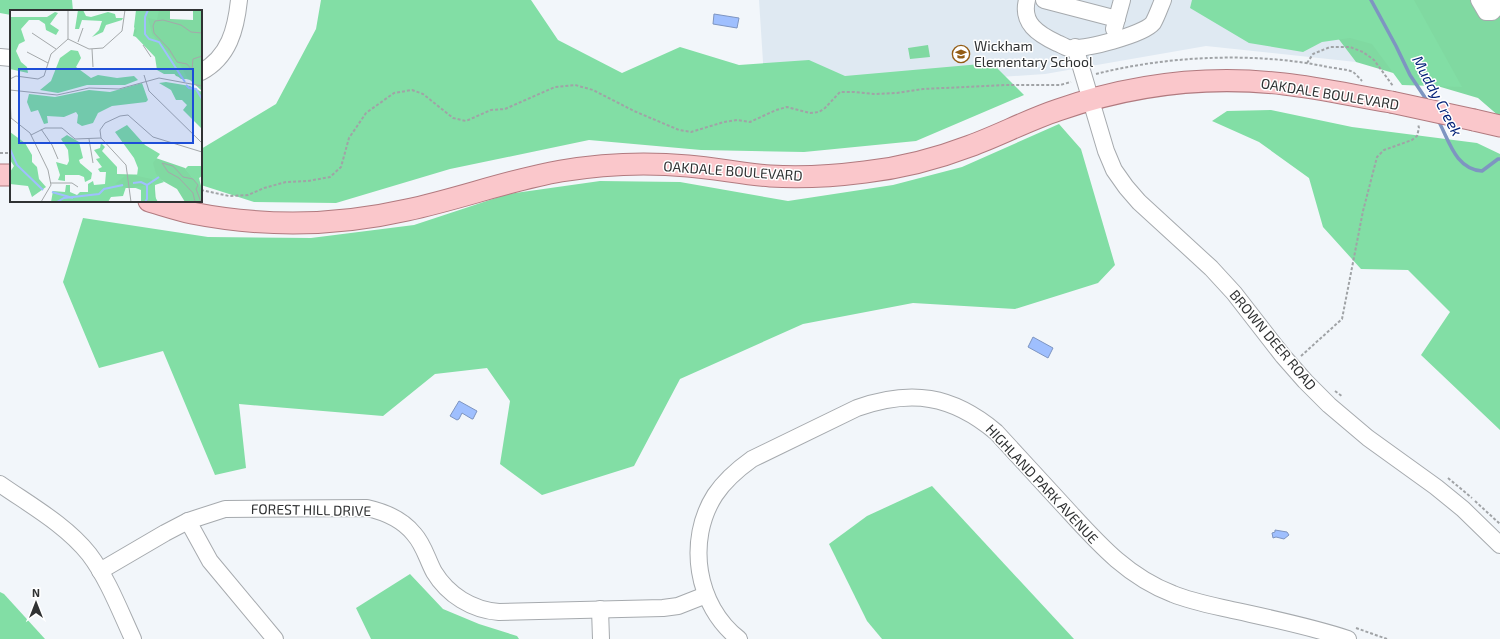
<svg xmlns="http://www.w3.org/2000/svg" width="1500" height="639" viewBox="0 0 1500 639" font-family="'Exo 2',sans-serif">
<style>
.built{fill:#dfe9f2}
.green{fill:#80d9a1}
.forest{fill:#82dea5}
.water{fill:#9fbffe;stroke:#7e95c1}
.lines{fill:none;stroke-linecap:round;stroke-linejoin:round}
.stream{stroke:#7e95c1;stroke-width:3.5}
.minor-casing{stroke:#a6aaae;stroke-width:18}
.major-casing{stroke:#b17a7f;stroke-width:23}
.path{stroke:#a0a3a6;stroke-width:2;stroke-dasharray:3 2;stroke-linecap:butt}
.minor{stroke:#fff;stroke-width:16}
.major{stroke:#fac7cb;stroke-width:21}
.major-bridge-casing{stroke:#b17a7f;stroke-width:23;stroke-linecap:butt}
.major-bridge{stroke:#fac7cb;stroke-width:21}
.labels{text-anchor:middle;stroke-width:3;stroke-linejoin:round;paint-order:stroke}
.poi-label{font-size:14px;fill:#303233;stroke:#fff;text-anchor:start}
.street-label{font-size:14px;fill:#303233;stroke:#fff}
.water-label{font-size:15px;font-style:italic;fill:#042279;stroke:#fff}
.inset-river{fill:none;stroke:#9fbffe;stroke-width:2}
.inset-road{fill:none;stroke:#a4a8aa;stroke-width:1}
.view{fill:#1d4ed8;fill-opacity:0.15;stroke:#1d4ed8;stroke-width:2}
.inset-edge{fill:none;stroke:#303233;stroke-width:2}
</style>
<rect width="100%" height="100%" fill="#f2f6fa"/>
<!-- built -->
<path class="built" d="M759,0H1309L1356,62L1206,46L1045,74L765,93Z"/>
<!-- green -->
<g class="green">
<path d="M1309,0H1500V117L1478,98L1356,62Z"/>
<path d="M928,45L930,57L910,59L908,48Z"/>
</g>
<!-- forest -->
<g class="forest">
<path d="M0,0H72L73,11H11V15L0,13Z"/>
<path d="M321,0H531L558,40L622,73L680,47L739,65L809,60L845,76L992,63L1024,95L916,141L804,152L701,150L589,140L450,169L336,203L254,202L201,185V149L276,104L316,29Z"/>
<path d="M1192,0H1414L1462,87L1402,85L1372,44L1350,38L1322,42L1303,52L1249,43L1190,8Z"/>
<path d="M1271,110L1352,127L1477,143L1500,154V430L1421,355L1450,312L1408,270L1361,269L1323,227L1309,178L1259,142L1212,121L1227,111Z"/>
<path d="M1059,124L1081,149L1115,265L1098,283L1015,309L913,303L803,324L680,379L634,466L542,495L500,464L510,401L487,368L435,374L383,416L239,404L246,468L215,475L163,351L99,368L63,282L83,218L208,237L311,238L414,225L508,194L600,181L680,182L788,201L893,185L962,167Z"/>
<path d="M932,486L1074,639H882L867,621L829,544L867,516Z"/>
<path d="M410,574L443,609L479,624L517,636L519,639H371L356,608Z"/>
<path d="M0,592L4,594L45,639H0Z"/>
</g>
<!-- water -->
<g class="water">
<path d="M714,14L739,18L737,28L713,24Z"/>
<path d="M1033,337L1053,348L1048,358L1028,347Z"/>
<path d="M459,401L477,411L473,419H472L462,413L459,419L457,420L450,416Z"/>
<path d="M1275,530L1287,532L1289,535L1284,539L1276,537L1273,538L1272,533L1275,532Z"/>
</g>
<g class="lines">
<!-- stream -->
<g class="stream">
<path d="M1371,0L1396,46L1410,75L1428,102"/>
<path d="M1438,120C1449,140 1455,169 1482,171L1498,159H1500"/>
</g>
<defs>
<g id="minor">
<path d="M1027,0C1021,23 1038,34 1057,43C1060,44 1065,47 1068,48C1084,50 1143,35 1153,23C1157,16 1160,7 1163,0"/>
<path d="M1044,0L1117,19"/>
<path d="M1479,0L1486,12H1492L1496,8L1495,0"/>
<path d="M1114,29L1122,0"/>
<path d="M1075,47L1106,151L1114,170L1126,187L1139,202L1211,268L1234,293L1283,356L1305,381L1329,405L1368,438L1436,487L1463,509L1500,545"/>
<path d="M0,57L11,58"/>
<path d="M201,72C229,57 236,29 239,0"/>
<path d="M0,484C30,505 66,525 89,554C108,579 120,611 133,639"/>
<path d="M188,521L210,561L275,639"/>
<path d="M100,571L165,533L188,521L225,509L367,508C385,512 402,519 414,534C424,545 427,559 434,572C448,595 472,610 499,612L663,608L678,606L706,595"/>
<path d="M600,609L601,639"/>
<path d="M739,639C696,606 686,540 715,495C725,480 738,469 752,459L857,408C911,389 952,395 996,432C1019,457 1041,481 1064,506C1097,542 1126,576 1173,594C1190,601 1210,605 1228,609C1268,618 1309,626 1348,639"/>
</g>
<g id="major">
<path d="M1474,120L1500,126"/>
<path d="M0,175H11"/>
<path d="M149,201C163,205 178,210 192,213C263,227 337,226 407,210C459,199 509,180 561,171C602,164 646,162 688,166C715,168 742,174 770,176C802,178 834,176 865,172C901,168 936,159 970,146C1000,135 1028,120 1058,110C1130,85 1208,75 1284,84C1320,88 1355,96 1391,102"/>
</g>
</defs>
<!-- minor casing -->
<use href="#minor" class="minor-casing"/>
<!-- major casing -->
<use href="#major" class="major-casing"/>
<!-- path -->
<g class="path">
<path d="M1307,63L1313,54L1330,47H1350L1363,52L1374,60L1393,86"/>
<path d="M1096,74C1166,56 1252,52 1323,66C1331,68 1347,69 1353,72C1356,74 1359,78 1362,81"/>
<path d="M0,153H11"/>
<path d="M201,190L229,196L248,195L264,188L286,182L308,181L330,177L341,167L349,138L366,113L394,93L412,90L423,94L453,118L466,121L491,110L505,109L555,87L575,85L593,90L634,111L679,130L691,132L724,122L737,120L750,122L776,110L787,107L810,113L819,112L825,108L840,92H854L874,94L897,93L923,89L1006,85H1060L1071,82"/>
<path d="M1301,356L1342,319L1363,211L1377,157L1384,150L1412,140L1417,136L1419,128L1418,124"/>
<path d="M1335,391L1343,397"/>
<path d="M1448,478L1472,498"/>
<path d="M1475,501L1500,524"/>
<path d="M1356,628L1387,639"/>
</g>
<!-- minor -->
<use href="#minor" class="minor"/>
<!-- major -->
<use href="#major" class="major"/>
<defs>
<path id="major-bridge" d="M1391,102L1474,120"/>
</defs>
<!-- major-bridge casing -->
<use href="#major-bridge" class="major-bridge-casing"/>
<!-- major-bridge -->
<use href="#major-bridge" class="major-bridge"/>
</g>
<!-- icons -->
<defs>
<symbol id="school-ring" viewBox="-11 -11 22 22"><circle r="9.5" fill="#fff" stroke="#935c14" stroke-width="1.5"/><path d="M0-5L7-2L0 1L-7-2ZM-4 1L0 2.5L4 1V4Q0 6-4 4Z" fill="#935c14"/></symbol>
</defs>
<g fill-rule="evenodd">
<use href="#school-ring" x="951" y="44" width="20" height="20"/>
</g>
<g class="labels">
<!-- poi labels -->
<g class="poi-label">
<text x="974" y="51">Wickham<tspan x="974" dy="16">Elementary School</tspan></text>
</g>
<!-- street labels -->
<g class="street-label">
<text transform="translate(1330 94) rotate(9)" y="5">OAKDALE BOULEVARD</text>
<text transform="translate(733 171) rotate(4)" y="5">OAKDALE BOULEVARD</text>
<text transform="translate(1273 340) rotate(50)" y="5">BROWN DEER ROAD</text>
<text transform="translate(1042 484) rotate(47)" y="5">HIGHLAND PARK AVENUE</text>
<text transform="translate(311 510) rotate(1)" y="5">FOREST HILL DRIVE</text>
</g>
<!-- water labels -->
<g class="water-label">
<text transform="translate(1437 96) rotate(62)" y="5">Muddy Creek</text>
</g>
</g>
<!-- overview -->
<g transform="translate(10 10)">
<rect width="192" height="192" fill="#f2f6fa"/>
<path d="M128,0H160V9L183,10V0H192V81L180,70L166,66L139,30L123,26ZM140,146L175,158L192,179V192H175L167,179L144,166L146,192L133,178H104L105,164L143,165Z" fill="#80d9a1"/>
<path d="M68,0H73L76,6L81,7L98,2L105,4L106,8H113L112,10L96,15L93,22L82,27L89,20L92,11L72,10L69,19H65ZM126,0H149L147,10L138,8L142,24L171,56L178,69H171L165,64H154L147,60L145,47L124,25L127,21L124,17ZM45,2L48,3L40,14L49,20L46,25L36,20L35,14L29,10H19L11,19L15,31L9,34L6,41L11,52L17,57L18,63L0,59V7H37ZM61,40L68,41L71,48L66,57L81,68L88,65L107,68L124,66L128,70L115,75H77L48,83L30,80L41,71L50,48ZM156,72L180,76L192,82V119L173,100L177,95L172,90H166L161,80L149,73ZM132,73L138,90L136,92L102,96L88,103L83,113L72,116L67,113L68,105L66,102L54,107L37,106L38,113L34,114L28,100L21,102L17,92L19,84L45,87L79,80L100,82ZM117,115L135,135L150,144L143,153L146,164L154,172L145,175L144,185L148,192H131V180L123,177L142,175V169L127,166L128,158L124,148L105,122ZM0,122L15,133L22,145V152L27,157L29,169L36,177L22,187L18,176L0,174V162L4,156L0,150ZM57,125L69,132L73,148L69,150L70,153L82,163L81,169L75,172L74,167L69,165H55V171L48,170L50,165L46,152L57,155L59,151L58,140L51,129ZM91,133L95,137L92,141L107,157V165L115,166L105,174L115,175L111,178L116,177L113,186L101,187L98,192H41L43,181L55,182L56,175H60V182L67,185L70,182H78V174L83,171L84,175L95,174L96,162H90L88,159L92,157L86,149L90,148L84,140L90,138ZM178,156H192V166L189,168L192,180L175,159Z" fill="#82dea5"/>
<path class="inset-river" d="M138,0L135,7V24L139,29L149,32L175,72M176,75L179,78L186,79L192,89M0,139L7,155L33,180M123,173L131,172L137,175L149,167M42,182L63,188M47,192L54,188L89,184L94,179L113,175M135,192L137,189V175"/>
<path class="inset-road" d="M22,23L46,39M192,23L181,22L171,15L153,10L145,11L143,16L144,23L159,39L167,52L177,54L182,60L183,49L192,46M58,29L79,39L93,38L112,21L115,0M68,32L73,18M133,35L141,47M82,39L83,57M17,42L38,53M134,65L139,81L192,133M0,69L6,66L28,69L34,66L41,44L58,29V0M0,80L47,85L79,78L109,79L149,68L192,76M0,87L1,108L20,123L38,160L41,175L31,192M31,119L42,135L48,149M21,125L35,118H52L65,129L91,128M79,129L83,153M41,173H62L68,177M121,192L116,155L91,128L90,120L95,113L110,106L118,105L143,127L192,142M185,192L183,183L169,168L158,162L152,153L163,156L173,167L183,169L188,175L186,179L191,192"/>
<path class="view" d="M9,59H183V133H9Z"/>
<rect width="192" height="192" class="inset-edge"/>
</g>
<!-- north arrow -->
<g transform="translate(36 603)" stroke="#ffffff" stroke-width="3" paint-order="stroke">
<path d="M0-3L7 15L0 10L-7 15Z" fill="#303233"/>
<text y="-6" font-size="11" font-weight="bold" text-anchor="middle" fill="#303233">N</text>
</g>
</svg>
